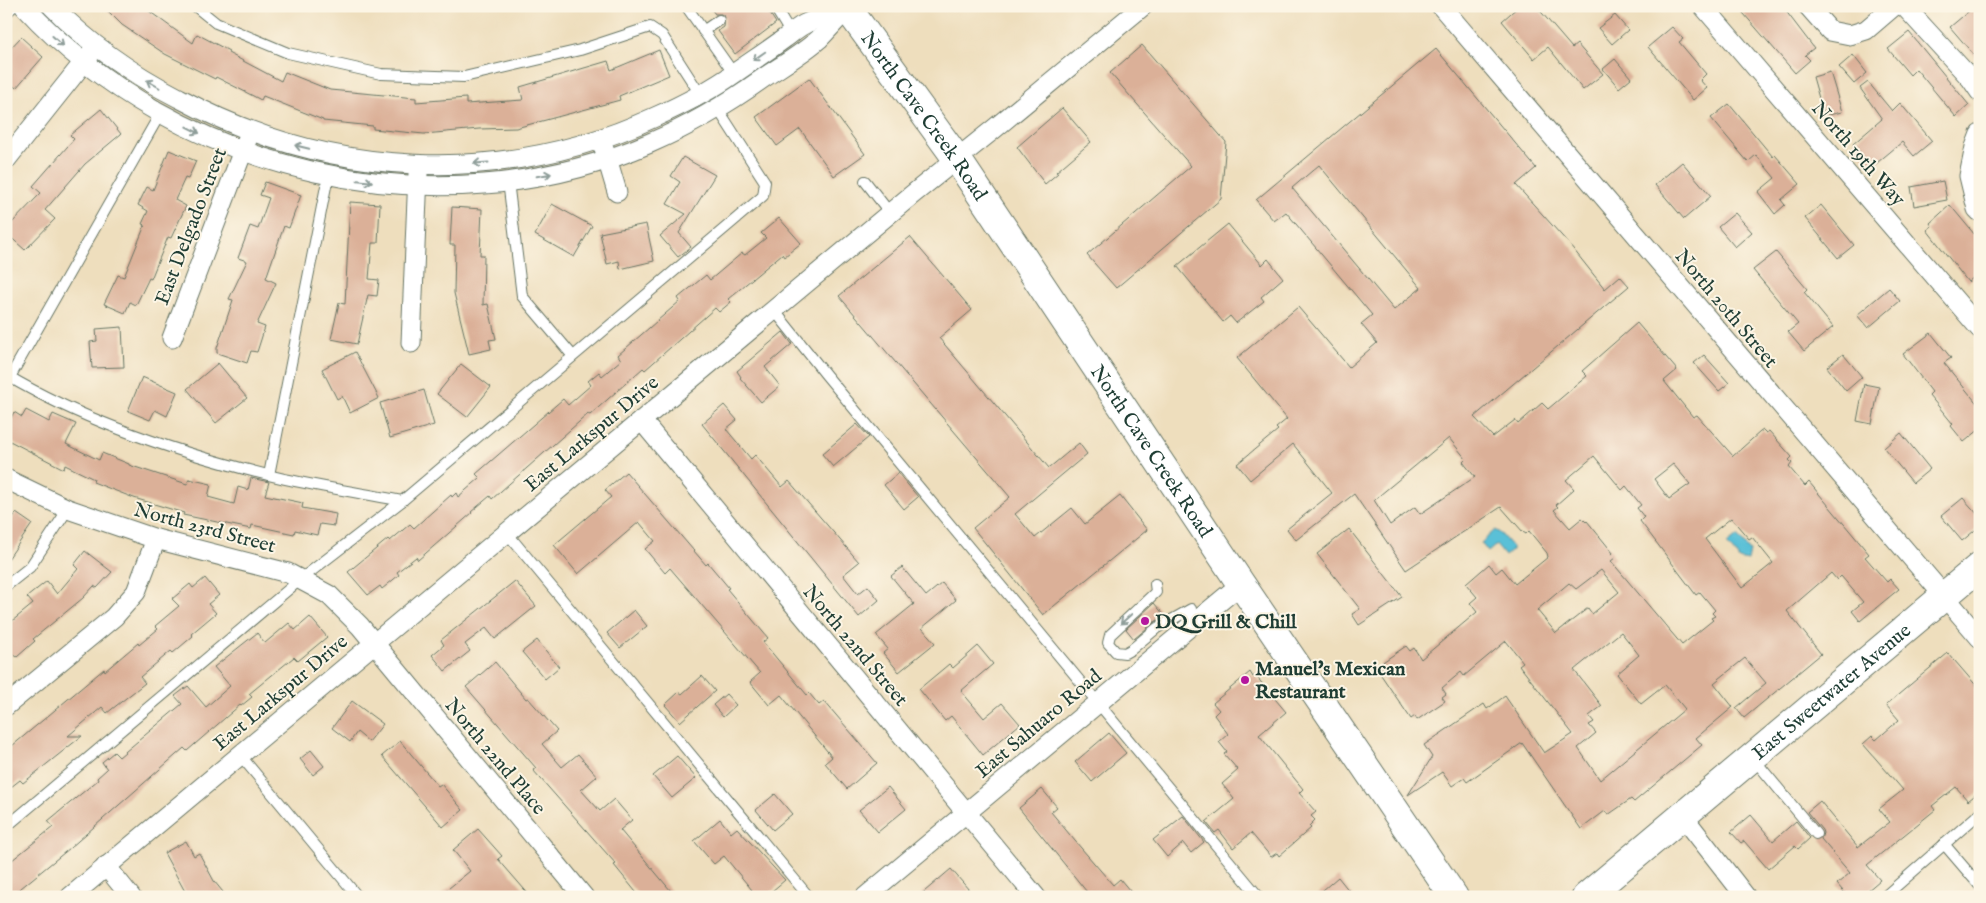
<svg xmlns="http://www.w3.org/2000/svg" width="1986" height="903" viewBox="0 0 1986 903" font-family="'IM FELL English',serif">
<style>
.water{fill:#5ac0d7;stroke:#3c7e86}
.building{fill:#dbb098;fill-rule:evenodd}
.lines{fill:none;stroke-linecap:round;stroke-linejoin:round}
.lane-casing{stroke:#677564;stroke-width:12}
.street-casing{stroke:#677564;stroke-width:21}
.secondary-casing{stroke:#677564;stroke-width:30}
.primary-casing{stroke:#677564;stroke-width:30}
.lane{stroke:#fff;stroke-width:10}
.street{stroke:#fff;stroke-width:19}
.secondary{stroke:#fff;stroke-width:28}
.primary{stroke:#fff;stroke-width:28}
.oneway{stroke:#8f9e9a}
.poi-dot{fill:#b5179e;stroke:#fcf5e5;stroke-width:2}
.labels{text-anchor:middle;stroke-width:4;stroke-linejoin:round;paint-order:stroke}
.street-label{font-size:20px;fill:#1f3d34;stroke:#fcf5e5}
.poi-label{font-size:20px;font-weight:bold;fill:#1f3d34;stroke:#fcf5e5;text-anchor:start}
</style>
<rect width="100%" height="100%" fill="#fcf5e5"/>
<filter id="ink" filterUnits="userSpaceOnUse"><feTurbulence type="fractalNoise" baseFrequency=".02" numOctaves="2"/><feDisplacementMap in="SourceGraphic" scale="10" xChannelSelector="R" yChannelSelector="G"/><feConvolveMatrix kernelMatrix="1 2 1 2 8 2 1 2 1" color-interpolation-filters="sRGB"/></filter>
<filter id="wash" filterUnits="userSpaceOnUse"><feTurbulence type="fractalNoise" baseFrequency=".0096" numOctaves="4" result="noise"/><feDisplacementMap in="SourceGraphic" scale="20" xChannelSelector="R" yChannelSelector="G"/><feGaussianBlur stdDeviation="1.12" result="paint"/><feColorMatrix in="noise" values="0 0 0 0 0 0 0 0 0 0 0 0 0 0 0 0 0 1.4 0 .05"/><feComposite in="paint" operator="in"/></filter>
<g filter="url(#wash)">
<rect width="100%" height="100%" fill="#eedebd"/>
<!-- water -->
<g class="water">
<path d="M1495,530L1500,533L1512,547V550L1505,556L1496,545L1488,552L1481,543Z"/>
<path d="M1737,536L1750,551L1748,561L1738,559V557L1727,544Z"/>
</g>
<g id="blocks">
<!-- building -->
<g class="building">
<path d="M103,6H142L193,43L197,34L229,51L228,53L281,81L285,72L330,90L416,98V102L466,98V104L523,100L520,87L608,61L611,70L659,50L669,75L619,96L620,100L516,128L479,129L424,134L373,129V126L323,121V120L263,96L261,100L216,77L215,79L165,54L122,25Z"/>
<path d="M709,6H765L776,23L735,54L718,31L724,27L725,17L721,14H715Z"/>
<path d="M1519,6H1536L1572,48L1577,44L1603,74L1583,90L1548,47L1534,59L1502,21Z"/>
<path d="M1737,6H1782L1814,48L1805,55L1810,60L1795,73Z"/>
<path d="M1975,6H1980V62L1950,27Z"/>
<path d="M1615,15L1628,30L1612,44L1598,28Z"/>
<path d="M1672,27L1683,39L1679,42L1706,74L1700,80L1707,88L1693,100L1648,47Z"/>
<path d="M1909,32L1969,105L1956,117L1916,69L1910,75L1888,49Z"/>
<path d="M21,37L43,57L16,88L6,80V53Z"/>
<path d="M1142,45L1226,142L1221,199L1116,288L1087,255L1191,166L1110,73Z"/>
<path d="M1436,49L1536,168L1516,185L1570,245L1605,289L1620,276L1629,286L1474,417L1493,437L1515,420L1518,424L1542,403L1548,409L1587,376L1582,371L1637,323L1677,370L1664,381L1693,417L1697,415L1733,456L1760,432L1763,430L1766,433L1769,431L1792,457L1789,460L1792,463L1789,467L1805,486L1809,482L1869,554L1865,557L1887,582L1890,579L1899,589L1860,621L1852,611L1863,602L1841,576L1837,580L1831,573L1787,611L1821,654L1744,718L1736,708L1766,683L1745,658L1714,683L1733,707L1696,738L1702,745L1634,802L1631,799L1608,815L1605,811L1581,829L1522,743L1467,782L1464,778L1452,786L1442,772L1408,795L1432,757L1424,745L1484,704L1487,709L1505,696L1544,753L1573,734L1519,665L1523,662L1506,641L1464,676L1461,672L1442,688L1446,694L1442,697L1445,701L1417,720L1415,716L1411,719L1379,672L1383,670L1380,664L1406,646L1410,651L1414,648L1421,659L1477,612L1470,603L1477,597L1466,584L1489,564L1496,573L1502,568L1515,584L1548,557L1547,553L1529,531L1526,534L1523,532L1501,507L1406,570L1354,494L1296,540L1287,529L1332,493L1293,444L1250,480L1237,464L1278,430L1276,428L1287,419L1237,358L1298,307L1349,367L1377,343L1361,324L1372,315L1286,212L1274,221L1256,200ZM1319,165L1421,288L1394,310L1292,188ZM1449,438L1466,459L1463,462L1475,477L1420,514L1415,507L1390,525L1374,500ZM1594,456L1622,490L1626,486L1641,505L1637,508L1644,517L1640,521L1696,595L1700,592L1715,610L1712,613L1715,616L1711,618L1713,620L1682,645L1611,561L1615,558L1612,554L1613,553L1587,521L1586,522L1582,518L1570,528L1554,510L1558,507L1556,505L1574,489L1566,480ZM1673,464L1690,484L1669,499L1654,479ZM1731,518L1749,539L1752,537L1773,563L1742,588L1705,539ZM1601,570L1619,592L1592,614L1588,608L1556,633L1537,610L1569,583L1576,589ZM1621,632L1639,655L1617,674L1641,704L1665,685L1685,709L1600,780L1578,748L1596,733L1589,725L1594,722L1589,716L1602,706L1574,670Z"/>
<path d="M1853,55L1867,73L1854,84L1839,67Z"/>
<path d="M1615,59L1631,78L1619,88L1603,69Z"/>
<path d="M1830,72L1842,112L1824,116L1813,77Z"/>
<path d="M809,78L865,154L834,176L800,129L777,146L756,117Z"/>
<path d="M1868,82L1892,111L1900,103L1932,141L1914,156L1902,142L1872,167L1853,144L1882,119L1860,88Z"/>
<path d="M1729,104L1773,157L1775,155L1800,184L1781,200L1785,205L1775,214L1758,192L1775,178L1756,155L1748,162L1711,118Z"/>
<path d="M1062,108L1091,142L1056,172L1058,173L1045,184L1017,147Z"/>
<path d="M101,109L121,134L85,164L45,210L55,219L25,250L6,233V229L41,193L33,186L74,139L70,135Z"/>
<path d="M169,150L196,161L188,179L185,178L175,200L186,206L171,238L168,237L151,279L149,278L136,305L130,302L125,313L104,304L118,275L124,277L145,225L142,224L148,211L138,205L147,187L153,190Z"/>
<path d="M683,157L715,175L679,233L691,247L678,257L660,236L686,214L667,204L680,182L671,176Z"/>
<path d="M1682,162L1711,196L1684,219L1655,185Z"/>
<path d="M1943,181L1947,200L1914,206L1911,187Z"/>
<path d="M265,182L301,195L289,228L284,226L266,278L276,283L257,324L265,327L257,352L251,351L247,363L217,353V348L233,300L229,299L247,261L238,258L250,226L258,229L269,198L260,195Z"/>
<path d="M350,202L380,204L378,243H372L369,279L379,280L377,296L368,295L357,344L331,339L339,303L345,304Z"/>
<path d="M552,204L592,226L574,257L535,235Z"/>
<path d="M1821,205L1854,245L1838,258L1805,218Z"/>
<path d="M1950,205L1980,241V272L1968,282L1927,230L1932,226L1930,223Z"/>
<path d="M452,207L482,209L480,255H484L483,305L488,304L496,339L489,340L491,349L469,354L454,293L455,245H450Z"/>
<path d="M1735,213L1752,232L1735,247L1718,227Z"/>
<path d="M779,218L801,243L784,257L782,254L728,299L731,302L719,312L715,308L645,370L643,368L590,415L588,414L492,499L490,496L471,512L472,513L418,560L416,557L397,572L399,575L382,589L380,586L368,595L348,572L388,539L390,541L410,524L414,528L451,495L452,497L456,493L458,497L480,478L476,474L563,399L568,405L591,385L588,381L599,372L602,376L621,360L618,355L680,301L678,298L706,275L710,280L742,253L745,255L766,238L761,233Z"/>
<path d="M646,224L654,261L620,269L619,261L607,264L600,233Z"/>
<path d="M1228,224L1262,265L1268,259L1283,278L1261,297L1264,301L1236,323L1230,316L1223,322L1177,266Z"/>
<path d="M910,237L972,310L939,338L1049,468L1079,443L1087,454L1015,514L1035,538L1072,508L1085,524L1120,496L1147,530L1043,615L973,528L1010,497L839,296Z"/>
<path d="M1776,252L1807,289L1804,292L1833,327L1804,351L1788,332L1798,324L1753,270Z"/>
<path d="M1889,288L1900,301L1868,328L1857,315Z"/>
<path d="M122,327L124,367L92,368L90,342L97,341L96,329Z"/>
<path d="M783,332L792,344L765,367L780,386L761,402L740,378L741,377L737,371Z"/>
<path d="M1931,333L1951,358L1944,363L1980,407V429L1964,442L1951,426L1953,424L1929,395L1932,392L1903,354Z"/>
<path d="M355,352L379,398L350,413L342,396L337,399L322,369Z"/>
<path d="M1843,354L1862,377L1846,391L1827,367Z"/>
<path d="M1704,355L1729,383L1719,391L1694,363Z"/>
<path d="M218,363L247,398L216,423L187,389Z"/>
<path d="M461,364L491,387L467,417L437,394Z"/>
<path d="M142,377L177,392L167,416L155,410L150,420L128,411Z"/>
<path d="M1864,384L1879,387L1872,424L1857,421Z"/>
<path d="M424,390L434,425L390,438L380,403Z"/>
<path d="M724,405L737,420L726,429L751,459L755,455L782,487L789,481L859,562L843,575L858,594L868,586L879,600L859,617L702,424Z"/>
<path d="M26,410L49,422L53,414L76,424L66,444L99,460L102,453L129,464V465L187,484L189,479L211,484L208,497L234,504L238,487L248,490L251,478L269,482L265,495L303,503L302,508L336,514L334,526L320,524L317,535L295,530L294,534L252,525L251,529L183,515L184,513L134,498L93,482L94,479L65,465L64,469L6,439V427L14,412L22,417Z"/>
<path d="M857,424L869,437L833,467L822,454Z"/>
<path d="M1901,433L1930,469L1913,483L1884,448Z"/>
<path d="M626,472L706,565L708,563L729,588L727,589L768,638L763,642L807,695L809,693L819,705L824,701L877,763L847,789L825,763L832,757L781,695L769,705L750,682L760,673L670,568L665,573L645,549L655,541L639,522L578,574L554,545L611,497L605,490Z"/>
<path d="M898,473L918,497L904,509L884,485Z"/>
<path d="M1963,498L1980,517V526L1962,541L1941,516Z"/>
<path d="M16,513L32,524L6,562V515L12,519Z"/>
<path d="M1349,529L1402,597L1359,625L1352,614L1360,609L1317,554Z"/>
<path d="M85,551L112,572L97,588L94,586L83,598L33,639L35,641L17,657L13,654L6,660V626L33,604L27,597L47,581L57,594L78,569L74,565Z"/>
<path d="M902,567L926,596L942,583L956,600L922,628L935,643L899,672L883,653L888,649L876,635L914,604L891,576Z"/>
<path d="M205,578L219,595L208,604L216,613L191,634L193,636L173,653L171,651L140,677L145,683L107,713L102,707L68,736H82L23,783L20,780L6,791V751L104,669L105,671L138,643L139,645L158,629L155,626L179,606L172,599L190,584L193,588Z"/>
<path d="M515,581L536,606L495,639L486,628L465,644L470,651L445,671L432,655L444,645L441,640Z"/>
<path d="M1154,603L1165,616L1153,623L1134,639L1126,629Z"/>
<path d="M634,610L647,626L620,648L607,633Z"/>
<path d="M310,617L327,637L298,661L294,657L249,694L252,697L241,706L240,705L187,751L184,748L70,848L10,897H6V865L53,827L48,821L98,780L97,778L107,769L102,762L114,752L119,757L182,704L175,696L188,686L206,707L230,686L214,667L257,633L265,643L289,623L295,630Z"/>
<path d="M537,640L559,667L545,679L522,652Z"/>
<path d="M978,646L993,664L961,691L984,718L1002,703L1020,724L983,755L951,716L945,721L919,689L949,664L953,668Z"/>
<path d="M1948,653L1980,690V791L1968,801L1956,787L1932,806L1935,810L1867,865L1880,880L1860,897H1848L1837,884L1850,873L1821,839L1823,833L1822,830L1807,812L1820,801L1858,847L1890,822L1879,809L1903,790L1863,744L1872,736L1876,740L1899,720L1886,705Z"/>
<path d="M495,662L526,699L528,698L557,731L542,744L562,767L578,754L597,776L581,790L600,811L614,799L632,820L620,830L676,897H640L614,865L616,864L533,770L536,768L466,687Z"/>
<path d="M1250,672L1253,677L1255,675L1286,712L1259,735L1303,789L1299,793L1316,812L1311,816L1315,820L1309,826L1311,828L1279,856L1277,853L1271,857L1251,833L1233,848L1219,830L1215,833L1206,822L1234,799L1222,784L1238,770L1224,754L1227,752L1219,742L1228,734L1214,715L1219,710L1213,703Z"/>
<path d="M702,676L715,691L680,722L665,705L679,692L682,694Z"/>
<path d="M726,694L736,705L723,717L713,705Z"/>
<path d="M352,701L383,724L369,742L357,732L350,742L332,728Z"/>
<path d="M1109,733L1126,753L1092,782L1075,762Z"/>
<path d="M400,741L438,786L441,784L463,810L443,827L382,756Z"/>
<path d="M311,750L324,766L313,775L300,759Z"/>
<path d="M677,756L696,778L672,798L653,776Z"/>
<path d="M888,787L906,809L878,832L859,810Z"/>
<path d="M1042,789L1057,807L1051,812L1075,841L1113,885L1120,879L1135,897H1091L1019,808Z"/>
<path d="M775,794L792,814L773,830L756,810Z"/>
<path d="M1751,815L1773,841L1796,821L1810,838L1798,849L1795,846L1768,869L1744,841L1741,843L1731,832Z"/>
<path d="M1183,816L1204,842L1191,853L1183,843L1167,857L1153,840Z"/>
<path d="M720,819L731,833L737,828L785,880L765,897H743L752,890L724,856L714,864L694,841Z"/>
<path d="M478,829L502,856L498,859L531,897H438L470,871L453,850Z"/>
<path d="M186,841L194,856L199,853L214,881L227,897H188L164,853Z"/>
<path d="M951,869L975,897H918Z"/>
<path d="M1338,877L1354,897H1315Z"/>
</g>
</g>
</g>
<g filter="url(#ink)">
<use href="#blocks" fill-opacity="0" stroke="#677564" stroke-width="1"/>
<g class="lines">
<defs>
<g id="lane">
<path d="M195,6L216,23L288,53L381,74L464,77L580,50L650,27L662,35L700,94"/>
<path d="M686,6L734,74"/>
<path d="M774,6L791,34"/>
<path d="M6,13L14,6"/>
<path d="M703,31L719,20"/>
<path d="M508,181L522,296L572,355"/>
<path d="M865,181L890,213"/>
<path d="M774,310L826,375L1259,897"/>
<path d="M6,375C85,422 179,453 268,475C312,486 357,492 402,501L763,196L765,182L718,109"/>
<path d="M10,377L160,114"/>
<path d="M269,475L328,176"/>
<path d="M507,533L809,897"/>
<path d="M1155,584L1156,592L1110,635L1108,643L1116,652L1125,653L1132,649L1157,628L1191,609"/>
<path d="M6,586L30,567L68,509"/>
<path d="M240,755L358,897"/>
<path d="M1753,758L1816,834"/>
<path d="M6,827L301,579L402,501"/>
<path d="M1944,844L1980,886"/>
<path d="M1884,897L1980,813"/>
</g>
<g id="street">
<path d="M24,6C178,174 438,235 650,143C690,126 727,104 762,79C781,66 802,54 819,39C829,29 838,18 848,8"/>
<path d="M52,6C89,44 132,74 179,98C327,178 501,188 655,117C682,105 711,90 735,73C752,61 769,50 785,38C792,33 799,26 807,23C819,17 832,14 844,10"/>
<path d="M1441,6L1980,638"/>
<path d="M1703,6L1980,329"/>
<path d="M1808,6L1830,31L1850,35L1866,30L1894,6"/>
<path d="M1902,6L1905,7L1971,79L1980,92"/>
<path d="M1980,134L1975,147L1969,176L1977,209L1980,212"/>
<path d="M604,148L617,192"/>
<path d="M6,160L91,53"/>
<path d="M172,338L247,140"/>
<path d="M411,343L418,174"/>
<path d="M642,421L1036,897"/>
<path d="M6,479L68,509L156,539L288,573L329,595L360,626L584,897"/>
<path d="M6,706L114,617L136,592L156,539"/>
<path d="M1682,815L1746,897"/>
<path d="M106,866L131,897"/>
<path d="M70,897L913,194L994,129L1143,6"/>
<path d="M865,897L1241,584"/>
</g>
<g id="secondary">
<path id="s1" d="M1586,897L1980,566"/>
</g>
<g id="primary">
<path id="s2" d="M846,6L957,159L1241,584L1454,897"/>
</g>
</defs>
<!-- lane casing -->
<use href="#lane" class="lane-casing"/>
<!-- street casing -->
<use href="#street" class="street-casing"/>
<!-- secondary casing -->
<use href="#secondary" class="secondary-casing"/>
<!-- primary casing -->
<use href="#primary" class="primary-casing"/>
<!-- lane -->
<use href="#lane" class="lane"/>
<!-- street -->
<use href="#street" class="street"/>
<!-- secondary -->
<use href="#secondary" class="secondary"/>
<!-- primary -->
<use href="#primary" class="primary"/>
</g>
<!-- one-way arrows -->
<defs><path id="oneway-shaft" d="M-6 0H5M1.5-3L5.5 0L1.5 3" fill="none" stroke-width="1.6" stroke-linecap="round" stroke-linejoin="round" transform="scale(1.25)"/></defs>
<g class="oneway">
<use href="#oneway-shaft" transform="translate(58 41) rotate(42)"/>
<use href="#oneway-shaft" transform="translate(759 56) rotate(145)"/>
<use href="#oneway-shaft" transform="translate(153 84) rotate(-150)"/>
<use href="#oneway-shaft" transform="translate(193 130) rotate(27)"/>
<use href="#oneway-shaft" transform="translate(302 147) rotate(-166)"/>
<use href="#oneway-shaft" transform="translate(481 163) rotate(176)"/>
<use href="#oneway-shaft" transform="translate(544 175) rotate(-10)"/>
<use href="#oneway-shaft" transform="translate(365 181) rotate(6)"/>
<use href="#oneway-shaft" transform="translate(1126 619) rotate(138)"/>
</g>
</g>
<!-- markers -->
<g class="poi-dot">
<circle cx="1145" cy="621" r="5"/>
<circle cx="1245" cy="680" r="5"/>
</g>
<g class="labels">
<!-- street labels -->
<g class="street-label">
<text dy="7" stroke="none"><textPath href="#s2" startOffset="135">North Cave Creek Road</textPath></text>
<text transform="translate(1859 153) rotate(49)" y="7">North 19th Way</text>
<text transform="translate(190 226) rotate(-69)" y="7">East Delgado Street</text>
<text transform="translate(1727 308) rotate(50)" y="7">North 20th Street</text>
<text transform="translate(591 433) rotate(-40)" y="7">East Larkspur Drive</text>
<text dy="7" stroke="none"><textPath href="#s2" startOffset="540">North Cave Creek Road</textPath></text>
<text transform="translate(205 527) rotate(15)" y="7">North 23rd Street</text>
<text transform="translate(856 645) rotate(50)" y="7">North 22nd Street</text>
<text dy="7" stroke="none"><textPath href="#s1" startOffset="320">East Sweetwater Avenue</textPath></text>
<text transform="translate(280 692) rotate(-40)" y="7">East Larkspur Drive</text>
<text transform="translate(1038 723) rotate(-40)" y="7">East Sahuaro Road</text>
<text transform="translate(496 756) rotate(50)" y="7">North 22nd Place</text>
</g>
<!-- poi labels -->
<g class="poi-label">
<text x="1155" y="628">DQ Grill &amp; Chill</text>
<text x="1255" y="675">Manuel's Mexican<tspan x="1255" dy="23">Restaurant</tspan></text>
</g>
</g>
<!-- margin -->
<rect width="1986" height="903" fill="none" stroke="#fcf5e5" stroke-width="25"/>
</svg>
